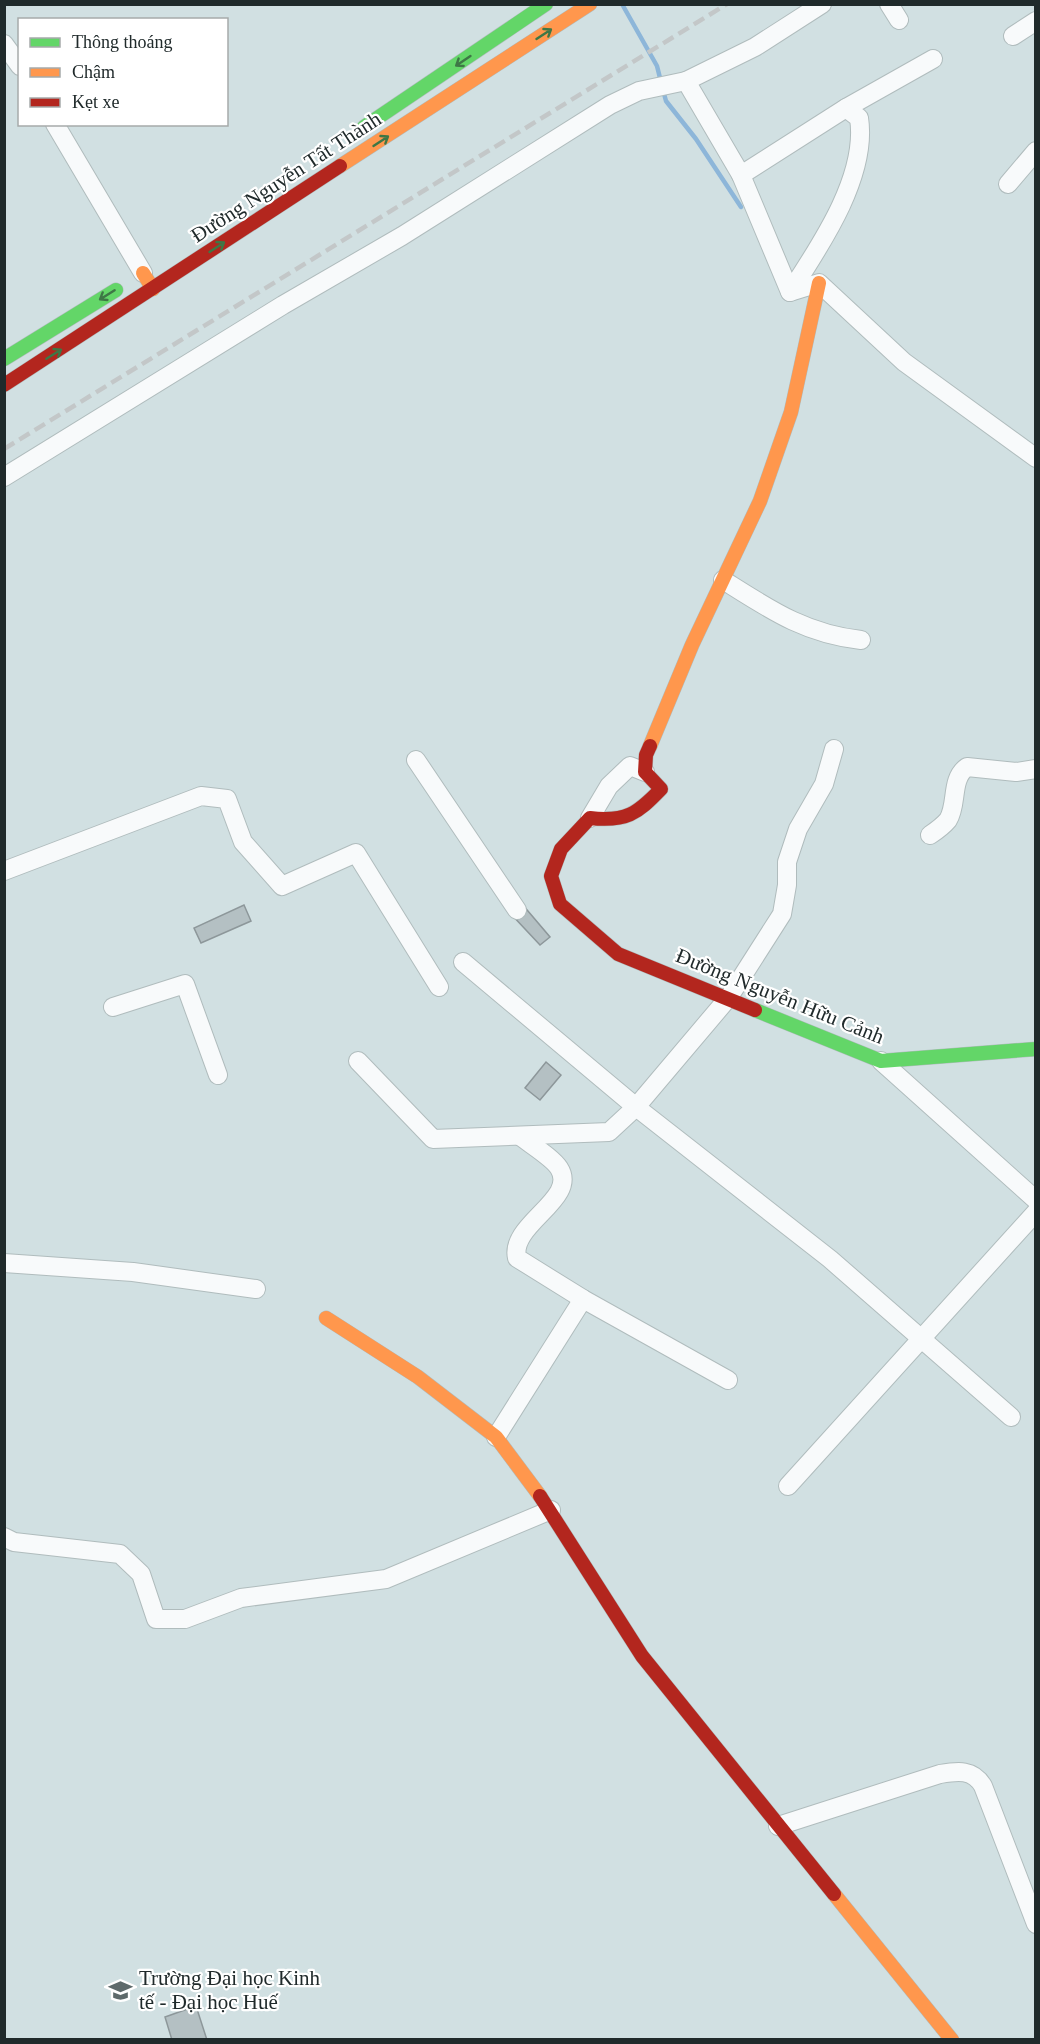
<svg xmlns="http://www.w3.org/2000/svg" width="1040" height="2044" viewBox="0 0 1040 2044" font-family="Georgia,serif">
<style>
.lines{fill:none;stroke-linecap:round;stroke-linejoin:round}
.stream{stroke:#8db6d9;stroke-width:4.5}
.building{fill:#b4c0c3;stroke:#8d979a;stroke-width:1.5}
.street-casing{stroke:#b0bcbd;stroke-width:20}
.fast-casing{stroke:#b0bcbd;stroke-width:15}
.slow-casing{stroke:#b0bcbd;stroke-width:15}
.jam-casing{stroke:#b0bcbd;stroke-width:15}
.street{stroke:#f8fafb;stroke-width:18}
.fast{stroke:#63d668;stroke-width:14}
.slow{stroke:#ff974d;stroke-width:14}
.jam{stroke:#b3261e;stroke-width:14}
.rail{stroke:#c3c7c8;stroke-width:4.5;stroke-dasharray:12 6;stroke-linecap:butt}
.oneway{stroke:#3e7746}
.labels{text-anchor:middle;stroke-width:4.5;stroke-linejoin:round;paint-order:stroke}
.street-label{font-size:21px;fill:#202a2b;stroke:#fff}
.poi-label{font-size:21px;fill:#202a2b;stroke:#fff;text-anchor:start}
</style>
<rect width="100%" height="100%" fill="#d1e0e2"/>
<g class="lines">
<!-- stream -->
<g class="stream">
<path d="M622,4L657,66L661,82"/>
<path d="M663,90L666,101L696,139L741,207"/>
</g>
</g>
<!-- building -->
<g class="building">
<path d="M522,904L550,937L540,945L511,914Z"/>
<path d="M244,905L251,921L201,943L194,928Z"/>
<path d="M546,1062L561,1075L540,1100L525,1088Z"/>
<path d="M196,2006L207,2040H172L165,2017Z"/>
</g>
<g class="lines">
<defs>
<g id="street">
<path d="M889,4L899,20"/>
<path d="M1013,36L1036,21"/>
<path d="M4,44L20,66"/>
<path d="M686,81L741,175L790,292L819,283L904,362L1036,458"/>
<path d="M846,108L933,59"/>
<path d="M55,124L143,273"/>
<path d="M741,175L846,108L859,118C868,176 820,246 790,292"/>
<path d="M1008,184L1036,151"/>
<path d="M4,477L283,305L402,236L610,105L639,91L686,81L755,47L822,4"/>
<path d="M723,580C769,609 805,634 861,640"/>
<path d="M416,760L517,910"/>
<path d="M590,818L609,786L630,766L645,772"/>
<path d="M930,835C936,831 943,826 948,820C958,804 950,779 967,767L1016,772L1036,769"/>
<path d="M4,871L201,796L227,799L243,842L282,886L356,853L439,987"/>
<path d="M463,962L636,1107L830,1259L1011,1417"/>
<path d="M113,1007L185,984L218,1075"/>
<path d="M358,1061L433,1139L609,1132L636,1107L729,997L782,914L787,885V862L798,829L824,784L834,749"/>
<path d="M881,1061L1036,1200"/>
<path d="M520,1136C530,1144 553,1158 559,1168C579,1199 509,1224 517,1258L583,1299L728,1380"/>
<path d="M4,1263L133,1272L256,1289"/>
<path d="M496,1437L583,1299"/>
<path d="M788,1486L1036,1212"/>
<path d="M4,1537L14,1542L120,1554L141,1574L156,1619H185L241,1598L386,1579L551,1510"/>
<path d="M778,1826L940,1774C958,1771 973,1769 983,1786L1036,1924"/>
</g>
<g id="fast">
<path d="M364,127L546,4"/>
<path d="M4,359L116,290"/>
<path d="M755,1010L881,1061L1036,1049"/>
</g>
<g id="slow">
<path d="M340,166L590,4"/>
<path d="M143,273L153,289"/>
<path d="M650,746L692,645L760,501L791,412L819,283"/>
<path d="M326,1318L418,1377L496,1437L540,1496"/>
<path d="M834,1894L952,2040"/>
</g>
<g id="jam">
<path d="M4,385L340,166"/>
<path d="M650,746L646,755L645,772L661,789C637,814 626,822 590,818L561,849L551,876L560,904L618,954L755,1010"/>
<path d="M540,1496L642,1656L834,1894"/>
</g>
</defs>
<!-- street casing -->
<use href="#street" class="street-casing"/>
<!-- fast casing -->
<use href="#fast" class="fast-casing"/>
<!-- slow casing -->
<use href="#slow" class="slow-casing"/>
<!-- jam casing -->
<use href="#jam" class="jam-casing"/>
<!-- street -->
<use href="#street" class="street"/>
<!-- fast -->
<use href="#fast" class="fast"/>
<!-- slow -->
<use href="#slow" class="slow"/>
<!-- jam -->
<use href="#jam" class="jam"/>
<!-- rail -->
<path class="rail" d="M4,449L727,4"/>
</g>
<!-- one-way arrows -->
<defs><path id="oneway-shaft" d="M-6 0H5M1.5-3L5.5 0L1.5 3" fill="none" stroke-width="1.6" stroke-linecap="round" stroke-linejoin="round" transform="scale(1.5)"/></defs>
<g class="oneway">
<use href="#oneway-shaft" transform="translate(544 34) rotate(-33)"/>
<use href="#oneway-shaft" transform="translate(463 61) rotate(146)"/>
<use href="#oneway-shaft" transform="translate(381 141) rotate(-33)"/>
<use href="#oneway-shaft" transform="translate(217 247) rotate(-33)"/>
<use href="#oneway-shaft" transform="translate(107 295) rotate(148)"/>
<use href="#oneway-shaft" transform="translate(54 354) rotate(-32)"/>
</g>
<!-- icons -->
<defs>
<symbol id="university-bare" viewBox="-9 -9 18 18"><path d="M0-5L7-2L0 1L-7-2ZM-4 1L0 2.5L4 1V4Q0 6-4 4Z" fill="#5e6a6b" stroke="#fff" stroke-width="2.5" paint-order="stroke"/></symbol>
</defs>
<g fill-rule="evenodd">
<use href="#university-bare" x="104" y="1974" width="33" height="33"/>
</g>
<g class="labels">
<!-- street labels -->
<g class="street-label">
<text transform="translate(286 177) rotate(-33)" y="7">Đường Nguyễn Tất Thành</text>
<text transform="translate(780 996) rotate(22)" y="7">Đường Nguyễn Hữu Cảnh</text>
</g>
<!-- poi labels -->
<g class="poi-label">
<text x="139" y="1985">Trường Đại học Kinh<tspan x="139" dy="24">tế - Đại học Huế</tspan></text>
</g>
</g>
<!-- border -->
<rect width="1040" height="2044" fill="none" stroke="#202a2b" stroke-width="12"/>
<!-- legend -->
<rect x="18" y="18" width="210" height="108" fill="#ffffff" stroke="#a6aaaa" stroke-width="1.5"/>
<rect x="30" y="38" width="30" height="9" fill="#63d668" stroke="#a6aaaa" stroke-width="1.5"/>
<text x="72" y="48" font-size="18" fill="#202a2b">Thông thoáng</text>
<rect x="30" y="68" width="30" height="9" fill="#ff974d" stroke="#a6aaaa" stroke-width="1.5"/>
<text x="72" y="78" font-size="18" fill="#202a2b">Chậm</text>
<rect x="30" y="98" width="30" height="9" fill="#b3261e" stroke="#a6aaaa" stroke-width="1.5"/>
<text x="72" y="108" font-size="18" fill="#202a2b">Kẹt xe</text>
</svg>
